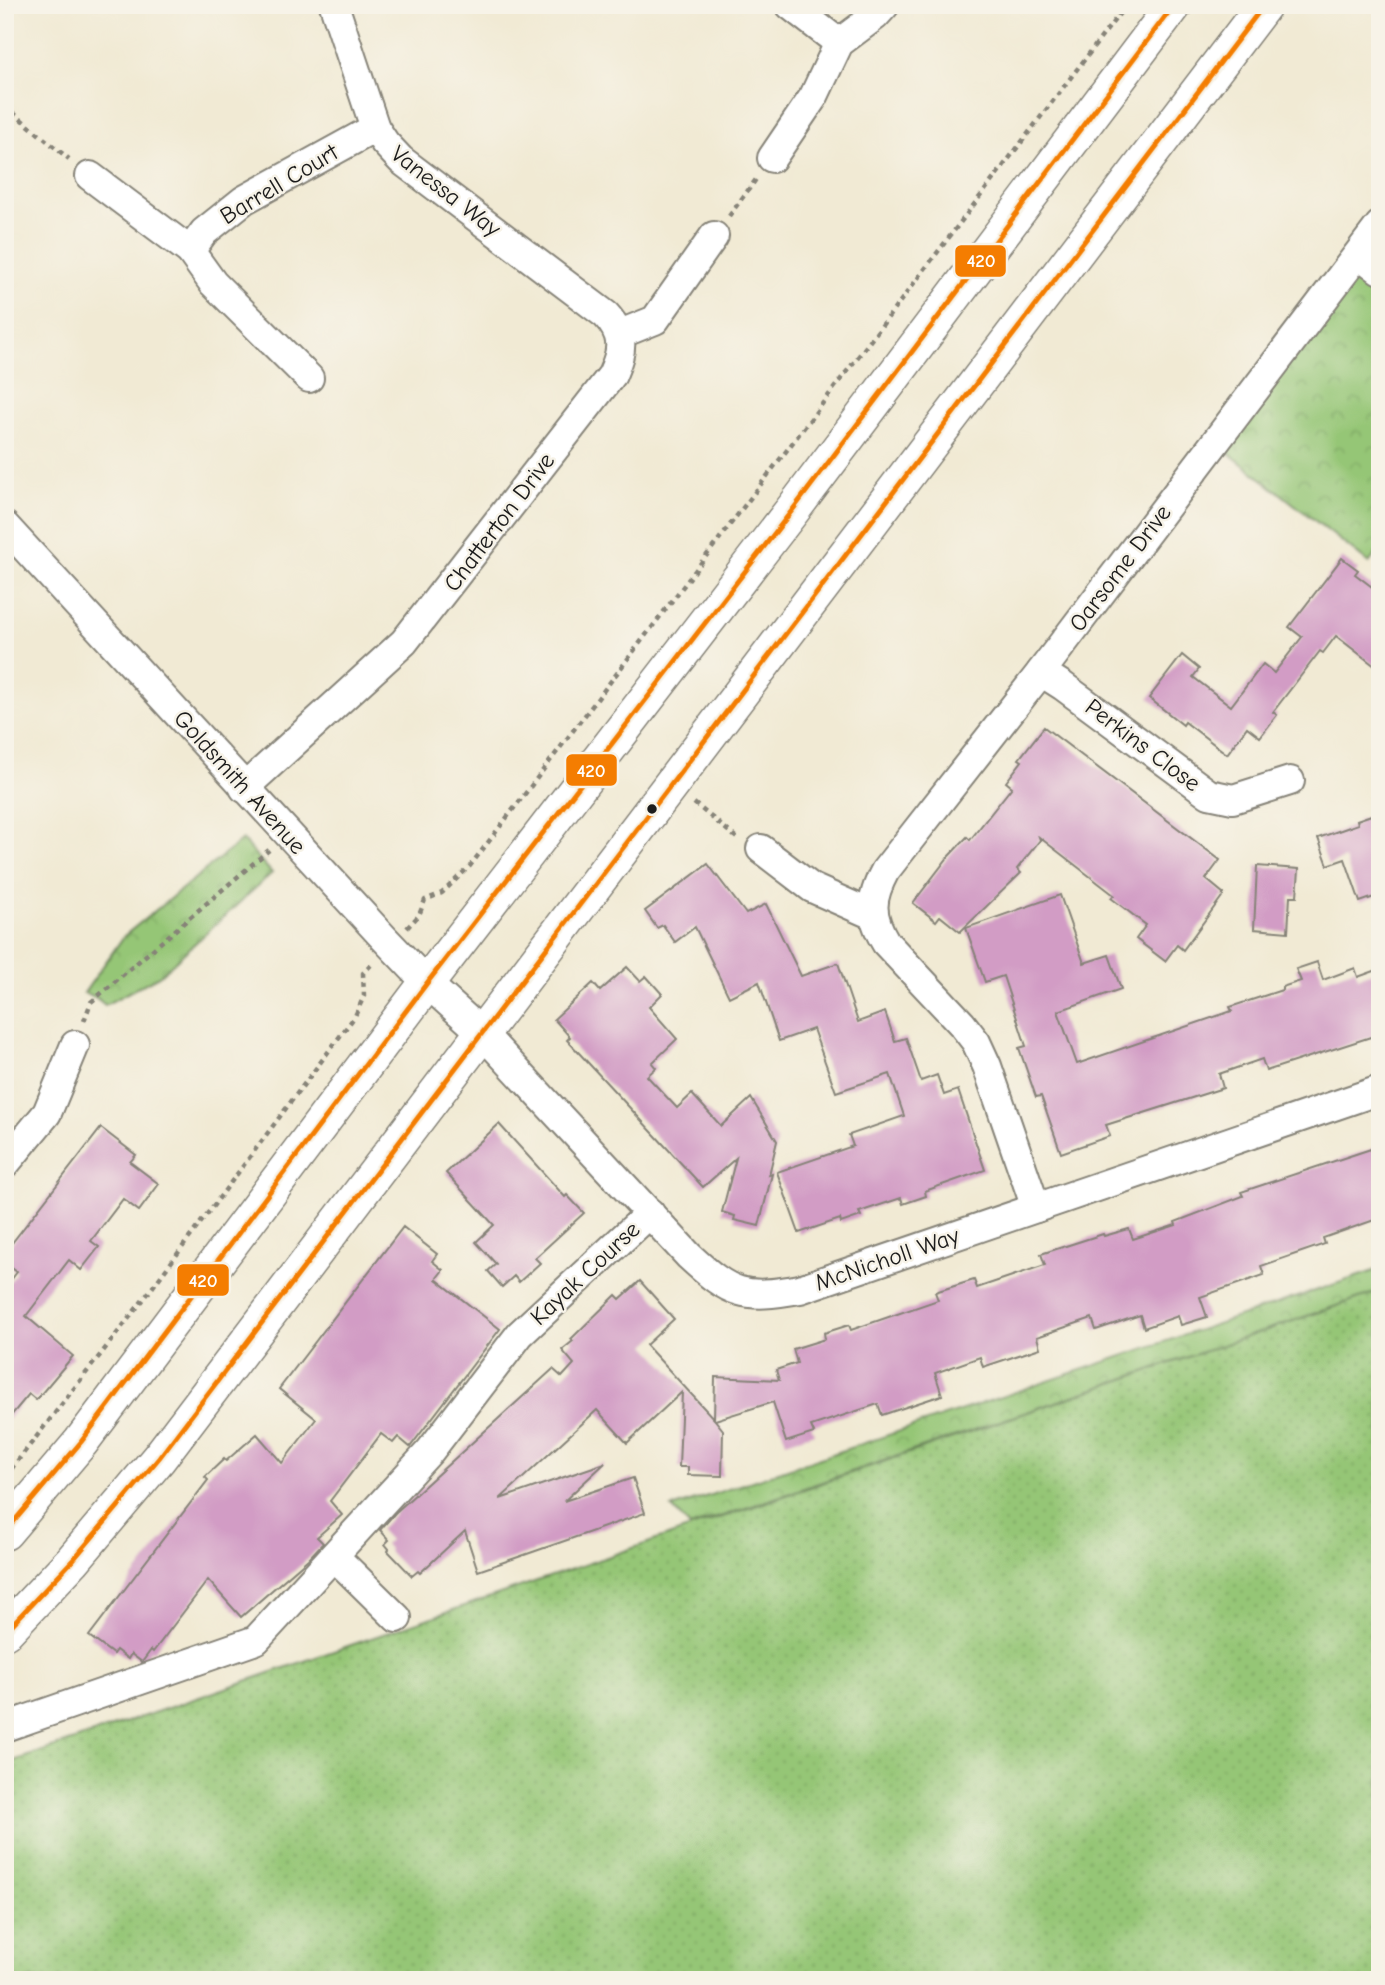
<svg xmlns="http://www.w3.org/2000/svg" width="1385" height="1985" viewBox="0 0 1385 1985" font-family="'Comic Neue',sans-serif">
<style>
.grass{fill:url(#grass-dots);stroke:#587149;stroke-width:2}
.park{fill:url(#park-crowns);stroke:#587149;stroke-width:2}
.building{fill:#d29cc5}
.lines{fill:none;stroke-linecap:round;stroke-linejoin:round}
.minor-casing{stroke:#868378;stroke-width:32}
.major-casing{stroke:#868378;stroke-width:38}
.path{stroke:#868378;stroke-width:4.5;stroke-dasharray:5 5;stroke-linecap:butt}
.minor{stroke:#fff;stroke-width:28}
.major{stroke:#fff;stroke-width:35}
.bus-1-casing{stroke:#f7f3e8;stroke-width:10}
.bus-1{stroke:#f47d01;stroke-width:5}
.bus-dot{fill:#1c1c1c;stroke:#f7f3e8;stroke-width:2.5}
.labels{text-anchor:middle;stroke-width:5;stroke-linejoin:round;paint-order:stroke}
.street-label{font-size:24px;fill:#1c1c1c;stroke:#f7f3e8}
.line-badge{stroke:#f7f3e8;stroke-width:2.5}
.badge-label{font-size:19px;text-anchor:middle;font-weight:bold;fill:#fff}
</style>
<defs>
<pattern id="grass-dots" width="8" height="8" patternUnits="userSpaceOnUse" patternTransform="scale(1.75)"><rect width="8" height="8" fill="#95c676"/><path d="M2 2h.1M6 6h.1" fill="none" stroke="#80aa66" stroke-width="1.8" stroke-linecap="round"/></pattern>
<pattern id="park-crowns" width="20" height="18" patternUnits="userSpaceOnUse" patternTransform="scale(1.75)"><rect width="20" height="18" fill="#95c676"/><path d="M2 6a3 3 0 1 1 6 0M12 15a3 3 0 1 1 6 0" fill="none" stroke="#80aa66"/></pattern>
</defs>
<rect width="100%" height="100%" fill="#f7f3e8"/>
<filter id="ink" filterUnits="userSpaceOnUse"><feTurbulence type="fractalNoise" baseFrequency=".0143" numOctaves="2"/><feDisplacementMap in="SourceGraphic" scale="14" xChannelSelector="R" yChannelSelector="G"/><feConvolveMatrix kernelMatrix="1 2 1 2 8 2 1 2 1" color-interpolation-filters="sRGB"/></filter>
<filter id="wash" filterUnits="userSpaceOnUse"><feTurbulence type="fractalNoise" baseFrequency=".00686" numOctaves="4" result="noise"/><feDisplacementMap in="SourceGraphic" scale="28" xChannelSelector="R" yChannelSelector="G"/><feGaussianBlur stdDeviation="1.57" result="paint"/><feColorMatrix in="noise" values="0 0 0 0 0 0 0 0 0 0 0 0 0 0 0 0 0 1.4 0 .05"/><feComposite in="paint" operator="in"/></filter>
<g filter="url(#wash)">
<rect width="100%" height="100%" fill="#f1ead4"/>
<!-- grass -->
<path class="grass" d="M1380,1291V1980H5V1764Z"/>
<!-- park -->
<g class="park">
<path d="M1370,278L1380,281V549L1369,563L1221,447L1352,282Z"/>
<path d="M242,840L272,873L159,976L105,1005L95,997L84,993L124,936Z"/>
<path d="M1380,1269V1291L690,1527L672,1508Z"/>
</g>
<g id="blocks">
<!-- building -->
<g class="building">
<path d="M1342,558L1358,570L1355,574L1380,593V670L1336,636L1323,653L1320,651L1273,712L1277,715L1260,737L1247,727L1227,754L1185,722L1183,725L1149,698L1182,655L1199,669L1193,677L1231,706L1263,664L1274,673L1302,637L1289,627Z"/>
<path d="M1044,727L1220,860L1206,879L1224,894L1183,950L1177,945L1165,961L1136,939L1146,925L1111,898L1114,895L1039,837L1040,840L1017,869L1021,873L960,932L940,916L936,921L913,903L949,856L967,837L970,840L1012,787L1006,782L1022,761L1019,759Z"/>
<path d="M1380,812V895L1360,902L1345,859L1328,865L1318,838L1358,824L1357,820Z"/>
<path d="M708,864L746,914L766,904L801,976L838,963L858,1022L885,1012L895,1041L906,1038L921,1081L937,1075L944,1095L958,1090L985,1170L925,1191L926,1196L903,1204L901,1198L859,1212L861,1216L841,1223L840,1219L799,1233L777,1172L853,1146L849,1135L904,1116L890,1074L836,1092L813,1029L779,1041L759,982L729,997L695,927L675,942L663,925L657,928L645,911Z"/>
<path d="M1257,866L1299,869L1297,896H1290L1288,932L1254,929Z"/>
<path d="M1060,895L1084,963L1109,955L1121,989L1058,1011L1077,1064L1232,1011L1230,1007L1282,990V987L1301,981L1296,969L1317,962L1323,980L1355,968L1358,977L1380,969V1034L1266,1071L1262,1059L1219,1074L1223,1088L1106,1125L1110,1136L1061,1153L1041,1096L1036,1097L1019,1048L1026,1046L1003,976L985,982L966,928Z"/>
<path d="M627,967L640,981L646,976L662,994L649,1007L677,1039L652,1063L656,1068L647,1076L677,1108L692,1094L721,1126L751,1098L777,1141L769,1175L772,1174L759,1226L734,1220L735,1216L722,1212L736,1158L703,1187L567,1040L570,1037L554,1019L593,983L600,991Z"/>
<path d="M499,1124L565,1197L567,1195L584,1213L535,1258L540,1263L519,1282L514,1276L502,1287L488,1271L496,1264L476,1242L494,1225L446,1173Z"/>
<path d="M101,1128L136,1155L130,1162L159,1184L139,1211L123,1199L91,1241L99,1247L81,1270L69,1260L26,1316L73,1356L36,1400L29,1394L5,1423V1288L17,1272L5,1263V1252Z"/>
<path d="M1380,1146V1218L1323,1238L1325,1244L1261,1266L1264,1275L1200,1297L1207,1317L1181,1325L1178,1316L1144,1328L1140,1315L1096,1330L1092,1318L1037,1337L1040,1348L983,1367L980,1357L935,1373L942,1395L882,1415L878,1404L811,1426L814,1433L786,1442L773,1402L715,1420L723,1430L722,1476L688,1475V1467H679L682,1392L627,1443L597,1410L500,1499L605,1463L564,1501L633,1478L645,1513L478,1571L465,1531L420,1573L418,1571L412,1576L388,1551L389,1549L385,1544L389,1540L380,1530L395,1513L553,1369L562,1377L574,1364L562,1350L573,1341L571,1339L616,1295L620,1299L640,1281L674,1319L646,1345L714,1419L715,1377L779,1380L776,1370L797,1363L793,1349L825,1339L824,1333L849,1325L851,1330L938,1300L935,1292L974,1280L977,1288L1045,1265L1041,1254L1103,1234L1104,1236L1129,1229L1133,1239L1176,1225L1175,1222L1243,1196L1241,1192Z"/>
<path d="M403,1227L437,1254L432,1261L443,1270L436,1279L500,1329L410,1447L398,1437L393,1443L381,1434L330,1501L342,1515L317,1537L323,1543L308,1559L241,1617L208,1580L153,1652L151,1650L142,1662L131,1654L128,1659L116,1650L113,1654L89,1636L208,1480L205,1477L224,1459L226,1461L257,1434L282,1463L316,1419L279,1389Z"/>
</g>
</g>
</g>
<g filter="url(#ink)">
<use href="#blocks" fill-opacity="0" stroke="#868378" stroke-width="2"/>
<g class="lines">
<defs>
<g id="minor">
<path d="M790,5L839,43"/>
<path d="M772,158L814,96L839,43L875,16L885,5"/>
<path d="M90,176L190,251L213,283L309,378"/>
<path d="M190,251L204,232L244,200L375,128"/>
<path d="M1359,254L1380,270"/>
<path d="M620,334L655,320L714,236"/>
<path d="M5,526L384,938L427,983L481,1032L689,1256C731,1295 744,1299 800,1289L1380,1090"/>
<path d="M1041,672L1063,686L1209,794L1233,799L1290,781"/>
<path d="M244,788L404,642L612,375C623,350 625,336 606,315L401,160L385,143L375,128L334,5"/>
<path d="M761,849L812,888L873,915"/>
<path d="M5,1164L47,1113L75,1045"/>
<path d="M1036,1208L987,1066L976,1042L962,1024L886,943C869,915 870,899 885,871L1041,672L1380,225"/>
<path d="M334,1556L397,1618"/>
<path d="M5,1727L256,1640L430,1451L520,1334L650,1213"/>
</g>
<g id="major">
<path d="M5,1532L81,1442L427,983L794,508L1174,5"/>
<path d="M5,1632L73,1560L159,1458L1264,5"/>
</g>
</defs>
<!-- minor casing -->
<use href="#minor" class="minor-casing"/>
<!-- major casing -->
<use href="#major" class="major-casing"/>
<!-- path -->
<g class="path">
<path d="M5,106L69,159"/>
<path d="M729,216L757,178"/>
<path d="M694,803L738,839"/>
<path d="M407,928L419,915L425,900L442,893L470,866L1126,5"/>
<path d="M84,1021L91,1002L269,850"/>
<path d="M5,1477L143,1300L355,1016L364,996L363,973L372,964"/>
</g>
<!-- minor -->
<use href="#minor" class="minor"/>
<!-- major -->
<use href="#major" class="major"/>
<defs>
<g id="bus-1">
<path d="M5,1532L81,1442L427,983L794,508L1174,5"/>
<path d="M5,1632L73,1560L159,1458L1264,5"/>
</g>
</defs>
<!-- bus-1 casing -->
<use href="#bus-1" class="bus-1-casing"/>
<!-- bus-1 -->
<use href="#bus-1" class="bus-1"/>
</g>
</g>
<!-- markers -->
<circle class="bus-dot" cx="652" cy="809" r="6"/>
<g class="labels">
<!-- street labels -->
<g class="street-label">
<text transform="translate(279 184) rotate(-31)" y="8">Barrell Court</text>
<text transform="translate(446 191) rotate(38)" y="8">Vanessa Way</text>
<text transform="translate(499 522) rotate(-53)" y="8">Chatterton Drive</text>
<text transform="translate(1120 568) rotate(-53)" y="8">Oarsome Drive</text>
<text transform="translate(1143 745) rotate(37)" y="8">Perkins Close</text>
<text transform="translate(240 782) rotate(48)" y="8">Goldsmith Avenue</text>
<text transform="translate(887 1259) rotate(-19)" y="8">McNicholl Way</text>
<text transform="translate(585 1273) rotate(-43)" y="8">Kayak Course</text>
</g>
</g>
<g class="line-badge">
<rect x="954" y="244" width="53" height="34" rx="7" fill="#f47d01"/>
<rect x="565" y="753" width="53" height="34" rx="7" fill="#f47d01"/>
<rect x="176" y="1263" width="54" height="34" rx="7" fill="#f47d01"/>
</g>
<g class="badge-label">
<text x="981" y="267">420</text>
<text x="591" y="777">420</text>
<text x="203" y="1287">420</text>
</g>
<!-- margin -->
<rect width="1385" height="1985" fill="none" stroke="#f7f3e8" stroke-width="28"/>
</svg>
